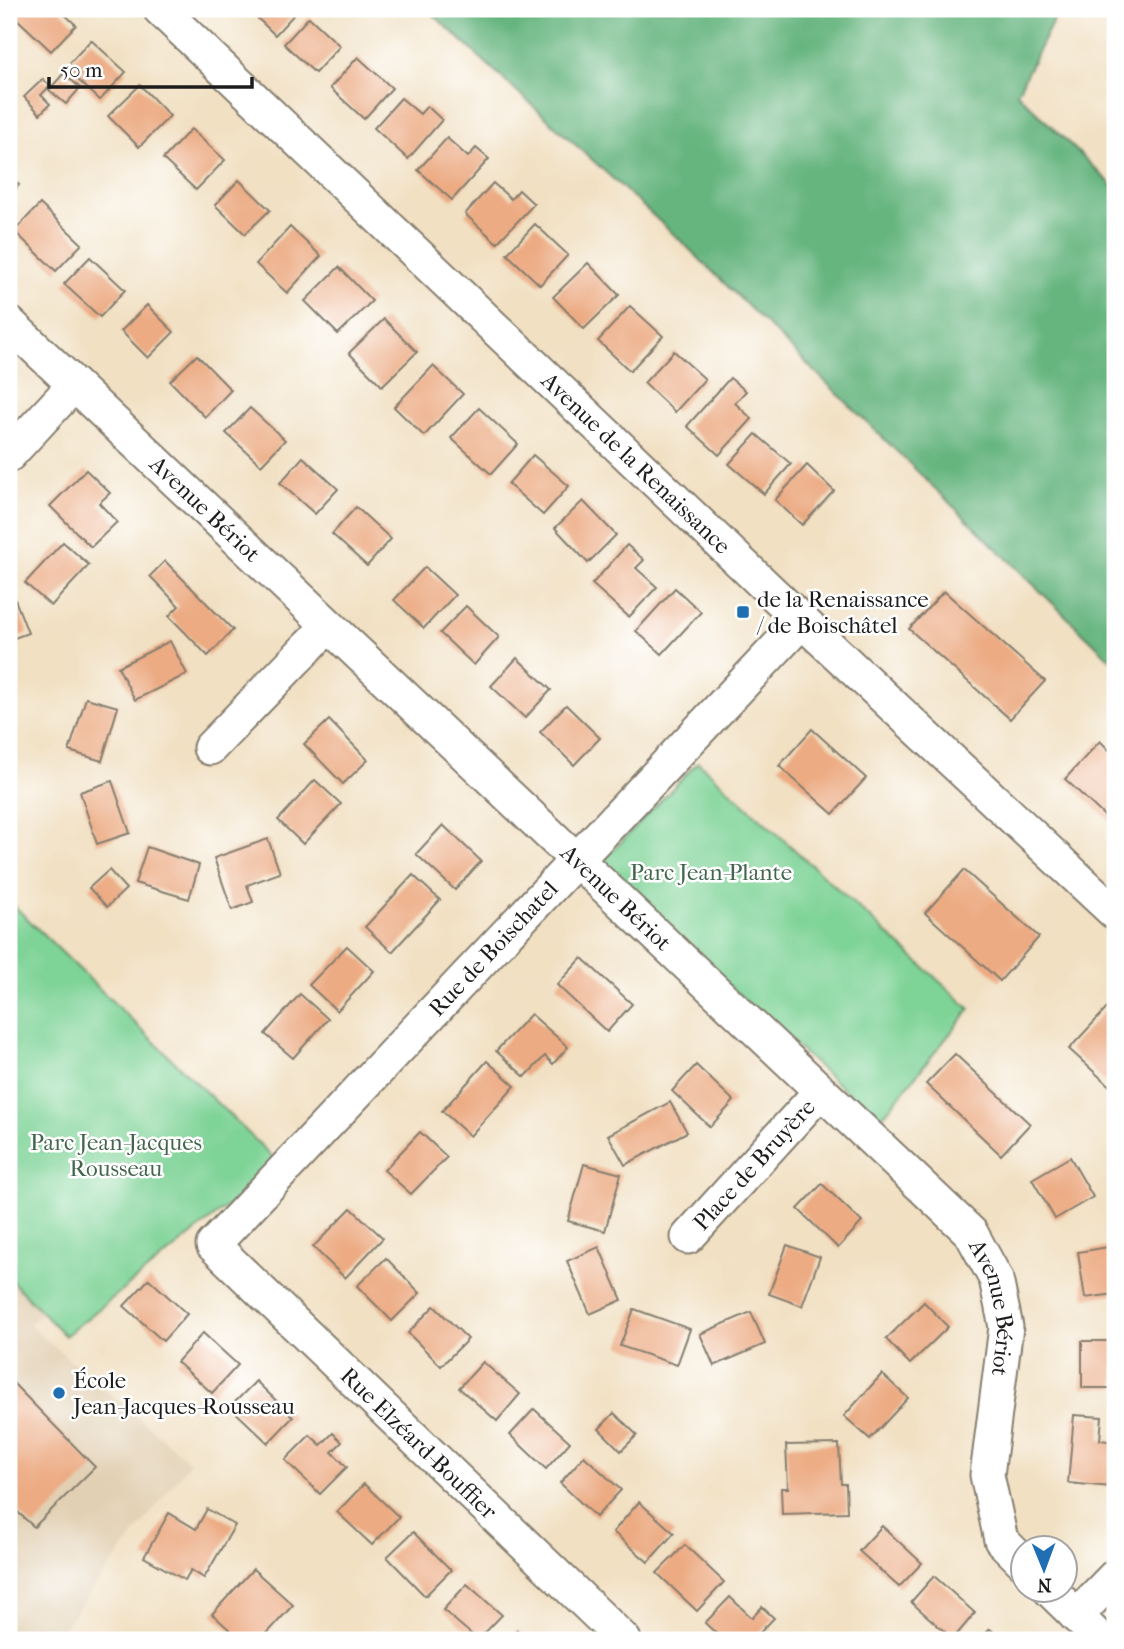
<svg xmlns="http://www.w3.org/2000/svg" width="1124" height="1649" viewBox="0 0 1124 1649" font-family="'IM FELL French Canon',serif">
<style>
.built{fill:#e2d0b4}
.green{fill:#7ed396;stroke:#4d7859;stroke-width:2}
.forest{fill:#66b57f;stroke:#41684e;stroke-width:2}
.building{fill:#ecab83}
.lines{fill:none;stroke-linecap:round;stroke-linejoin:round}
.street-casing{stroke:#867e6f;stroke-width:37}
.street{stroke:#fff;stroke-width:33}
.poi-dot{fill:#1f6fb2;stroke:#fff;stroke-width:2.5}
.labels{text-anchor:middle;stroke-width:5;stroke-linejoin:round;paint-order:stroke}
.street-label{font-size:23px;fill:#1c1c1c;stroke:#fff}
.poi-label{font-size:23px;fill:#1c1c1c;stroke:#fff;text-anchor:start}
.park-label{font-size:23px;fill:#43654d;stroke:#fff}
</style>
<rect width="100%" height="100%" fill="#fff"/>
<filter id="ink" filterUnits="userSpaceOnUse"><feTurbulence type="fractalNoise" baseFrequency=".0143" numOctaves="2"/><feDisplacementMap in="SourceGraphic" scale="14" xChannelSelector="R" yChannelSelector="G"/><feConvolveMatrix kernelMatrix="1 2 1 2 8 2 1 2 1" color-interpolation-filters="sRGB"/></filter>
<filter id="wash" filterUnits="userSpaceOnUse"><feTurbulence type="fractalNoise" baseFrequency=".00686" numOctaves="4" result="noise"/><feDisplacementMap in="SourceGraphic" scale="28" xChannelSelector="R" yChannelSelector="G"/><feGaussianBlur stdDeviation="1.57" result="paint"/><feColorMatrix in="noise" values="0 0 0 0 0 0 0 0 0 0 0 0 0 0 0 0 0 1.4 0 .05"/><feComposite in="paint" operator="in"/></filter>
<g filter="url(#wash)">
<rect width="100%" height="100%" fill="#f1e0c2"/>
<!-- built -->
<path class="built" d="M9,1272L45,1309L29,1325L190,1462L54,1640H9Z"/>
<!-- green -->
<g class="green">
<path d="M698,762L970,1009L879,1121L597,867Z"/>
<path d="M9,901L280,1164L65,1336L9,1278Z"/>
</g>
<!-- forest -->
<path class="forest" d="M427,9H1059L1017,93L1115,188V664L681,241Z"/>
<g id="blocks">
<!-- building -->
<g class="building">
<path d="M23,9H59L76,25L51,51L15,17Z"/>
<path d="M248,9H299L275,35Z"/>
<path d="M309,17L340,46L315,73L284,44Z"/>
<path d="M91,40L126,72L100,100L65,68Z"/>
<path d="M358,57L392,88L364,119L330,88Z"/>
<path d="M64,73L80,88L66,104L49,90Z"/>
<path d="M43,79L50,86L41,95L50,104L40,114L24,97Z"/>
<path d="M140,85L170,116L139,147L108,116Z"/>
<path d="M401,98L420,114L427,106L442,120L408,159L374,128Z"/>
<path d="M191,129L225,160L196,190L163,159Z"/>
<path d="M447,138L468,157L476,148L489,159L452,200L418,170Z"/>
<path d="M9,175L19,185L9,195Z"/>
<path d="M239,180L270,210L245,234L215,205Z"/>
<path d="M493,183L511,199L519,190L534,204L497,243L465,214Z"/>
<path d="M40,204L82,244L56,271L14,231Z"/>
<path d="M535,224L568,255L540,285L507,254Z"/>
<path d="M290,227L321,256L287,293L256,264Z"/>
<path d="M90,257L125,290L100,317L64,284Z"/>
<path d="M588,263L619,295L584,329L553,297Z"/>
<path d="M339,267L372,301L338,334L305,301Z"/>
<path d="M147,305L174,332L148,358L121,331Z"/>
<path d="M630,306L663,336L630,371L598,341Z"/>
<path d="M384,319L417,352L382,386L349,353Z"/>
<path d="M674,351L705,379L675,412L644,383Z"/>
<path d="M197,355L231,390L205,417L170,381Z"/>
<path d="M433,366L463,394L424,436L394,407Z"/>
<path d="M730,378L746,391L735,403L752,419L719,455L687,426Z"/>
<path d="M250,408L285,440L261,465L226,433Z"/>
<path d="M479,408L518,444L491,474L451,438Z"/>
<path d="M756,434L791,464L764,494L729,464Z"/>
<path d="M533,455L569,486L543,515L508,484Z"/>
<path d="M303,457L338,489L315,514L280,483Z"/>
<path d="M807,465L834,491L802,525L775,500Z"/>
<path d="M86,470L110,493L99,503L117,522L91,547L50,506Z"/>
<path d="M583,501L616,535L588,563L555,528Z"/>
<path d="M356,507L391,539L367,566L332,534Z"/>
<path d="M63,542L89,565L51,606L25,583Z"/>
<path d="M627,545L644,560L636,568L657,587L629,617L592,584Z"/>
<path d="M165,561L233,630L208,656L169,616L179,606L150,576Z"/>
<path d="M425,567L455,595L424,628L394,600Z"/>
<path d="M675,588L701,612L662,654L636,631Z"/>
<path d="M944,591L1045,681L1010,719L909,629Z"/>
<path d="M14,597L28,633L9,640V599Z"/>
<path d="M466,606L499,637L474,665L440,633Z"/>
<path d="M170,641L187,674L135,700L118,667Z"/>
<path d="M517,658L551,690L525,718L491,686Z"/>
<path d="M86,698L118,707L102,761L69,751Z"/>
<path d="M566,705L600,738L574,765L540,732Z"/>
<path d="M329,720L368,760L343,784L304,744Z"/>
<path d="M812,729L866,778L833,814L779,766Z"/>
<path d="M1100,741L1115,756V826L1065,779Z"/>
<path d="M315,780L341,804L303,844L278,820Z"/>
<path d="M112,781L130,833L97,844L80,792Z"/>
<path d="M443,825L481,861L455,890L416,854Z"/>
<path d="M268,839L280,873L247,885L253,902L232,910L214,858Z"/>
<path d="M147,847L199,865L189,899L135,883Z"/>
<path d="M109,870L126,889L107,907L89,888Z"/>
<path d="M964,870L1039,937L1000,981L925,913Z"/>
<path d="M413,875L440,900L392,952L365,927Z"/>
<path d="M347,946L374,971L337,1011L309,985Z"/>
<path d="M582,958L632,1004L607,1032L557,985Z"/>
<path d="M300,994L328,1019L293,1058L265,1034Z"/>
<path d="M1109,1006L1115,1011V1091L1069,1049Z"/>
<path d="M531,1014L568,1047L553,1064L545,1056L525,1077L496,1051Z"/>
<path d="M955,1054L1030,1124L1001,1155L926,1084Z"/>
<path d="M487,1061L515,1086L470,1136L442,1111Z"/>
<path d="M696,1065L734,1101L710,1127L672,1091Z"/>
<path d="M670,1102L687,1132L625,1165L608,1135Z"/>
<path d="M420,1132L447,1157L411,1194L384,1170Z"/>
<path d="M1070,1157L1093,1197L1055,1219L1032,1179Z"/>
<path d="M584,1164L621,1174L605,1231L568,1221Z"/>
<path d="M822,1184L862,1222L838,1248L798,1209Z"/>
<path d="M351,1208L383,1238L345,1278L313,1247Z"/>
<path d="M787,1245L820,1257L802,1306L769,1294Z"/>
<path d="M1115,1246V1294L1085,1298L1078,1252Z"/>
<path d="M599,1247L622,1300L590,1314L567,1261Z"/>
<path d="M386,1258L420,1293L392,1321L357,1286Z"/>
<path d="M149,1279L187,1314L163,1341L124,1306Z"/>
<path d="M924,1302L948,1327L910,1364L886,1339Z"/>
<path d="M434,1306L468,1339L441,1366L408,1333Z"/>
<path d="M634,1309L690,1329L677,1365L620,1346Z"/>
<path d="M751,1312L765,1344L714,1366L700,1334Z"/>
<path d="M203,1333L238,1365L212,1393L177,1362Z"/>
<rect x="1082" y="1341" width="33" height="47"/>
<path d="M483,1362L520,1394L497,1421L459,1388Z"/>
<path d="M882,1374L908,1398L870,1439L844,1416Z"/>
<path d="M9,1379L95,1467L34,1527L9,1504Z"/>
<path d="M256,1381L293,1417L268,1443L230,1407Z"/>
<path d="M534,1409L570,1442L546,1469L510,1435Z"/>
<path d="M614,1413L637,1435L621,1451L599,1429Z"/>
<path d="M1074,1415L1102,1417L1100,1440L1115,1442L1111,1487L1068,1483Z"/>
<path d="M333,1433L342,1442L332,1452L347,1467L320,1494L285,1460L310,1435L321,1445Z"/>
<path d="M839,1444L841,1484H846L847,1512L782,1514L781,1488H788L786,1445Z"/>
<path d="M584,1456L621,1490L596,1517L560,1483Z"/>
<path d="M364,1484L399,1517L372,1545L337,1512Z"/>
<path d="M639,1502L674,1533L648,1562L613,1532Z"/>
<path d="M207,1509L235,1525L204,1578L191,1570L185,1580L144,1557L169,1513L196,1529Z"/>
<path d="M882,1526L922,1563L899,1587L859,1551Z"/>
<path d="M413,1532L451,1570L425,1596L387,1557Z"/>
<path d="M685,1545L724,1582L697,1611L657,1573Z"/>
<path d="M253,1569L293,1605L261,1640H241L212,1614Z"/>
<path d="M934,1576L975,1613L953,1639L911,1602Z"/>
<path d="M467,1584L502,1615L478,1640L443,1610Z"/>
<path d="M730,1597L752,1618L762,1607L774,1618L753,1640H723L705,1623Z"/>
<path d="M990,1629L1003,1640H980Z"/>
<path d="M517,1630L528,1640H508Z"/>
</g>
</g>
</g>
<g filter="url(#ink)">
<use href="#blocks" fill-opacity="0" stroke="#867e6f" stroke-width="2"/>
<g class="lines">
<defs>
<g id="street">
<path id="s1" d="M160,9L802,621L1115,913"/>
<path id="s2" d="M9,323L971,1233L996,1279L1006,1327L987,1475L1001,1540L1023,1562"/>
<path d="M9,455L74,385"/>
<path d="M210,748L328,626"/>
<path id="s3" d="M688,1237L820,1092"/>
<path d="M1050,1590L1101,1640"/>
<path d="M1076,1616L1115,1576"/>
<path id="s4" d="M624,1640L213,1245L802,621"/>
</g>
</defs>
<!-- street casing -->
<use href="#street" class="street-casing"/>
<!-- street -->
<use href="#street" class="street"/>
</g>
</g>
<!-- markers -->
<g class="poi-dot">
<rect x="736" y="605" width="14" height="14" rx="3.5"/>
<circle cx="59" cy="1393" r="7"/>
</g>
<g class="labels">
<!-- street labels -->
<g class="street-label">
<text dy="8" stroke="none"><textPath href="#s1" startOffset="658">Avenue de la Renaissance</textPath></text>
<text dy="8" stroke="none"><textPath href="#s2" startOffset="270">Avenue Bériot</textPath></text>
<text dy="8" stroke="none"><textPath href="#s2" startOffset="836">Avenue Bériot</textPath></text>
<text dy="8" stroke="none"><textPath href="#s4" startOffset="978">Rue de Boischatel</textPath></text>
<text dy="8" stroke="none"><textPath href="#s3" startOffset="98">Place de Bruyère</textPath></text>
<text dy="8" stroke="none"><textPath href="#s2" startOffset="1404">Avenue Bériot</textPath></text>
<text transform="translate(419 1443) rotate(44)" y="8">Rue Elzéard-Bouffier</text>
</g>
<!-- poi labels -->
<g class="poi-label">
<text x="757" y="607">de la Renaissance<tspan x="757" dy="26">/ de Boischâtel</tspan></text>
<text x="73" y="1388">École<tspan x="73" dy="26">Jean-Jacques-Rousseau</tspan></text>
</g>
<!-- park labels -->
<g class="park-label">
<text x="711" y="880">Parc Jean-Plante</text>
<text x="116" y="1150">Parc Jean-Jacques<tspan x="116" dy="26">Rousseau</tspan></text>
</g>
</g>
<!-- margin -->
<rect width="1124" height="1649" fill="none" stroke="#fff" stroke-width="35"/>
<!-- north arrow -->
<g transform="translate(1044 1569) rotate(179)"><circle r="33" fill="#ffffff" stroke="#a4a4a4" stroke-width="2"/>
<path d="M0-5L12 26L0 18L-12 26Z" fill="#1f6fb2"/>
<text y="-10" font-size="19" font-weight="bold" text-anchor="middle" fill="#1c1c1c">N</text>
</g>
<!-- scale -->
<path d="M49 77v10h203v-10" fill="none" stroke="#1c1c1c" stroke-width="3.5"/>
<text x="60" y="77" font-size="21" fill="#1c1c1c" stroke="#ffffff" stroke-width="5" paint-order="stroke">50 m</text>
</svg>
